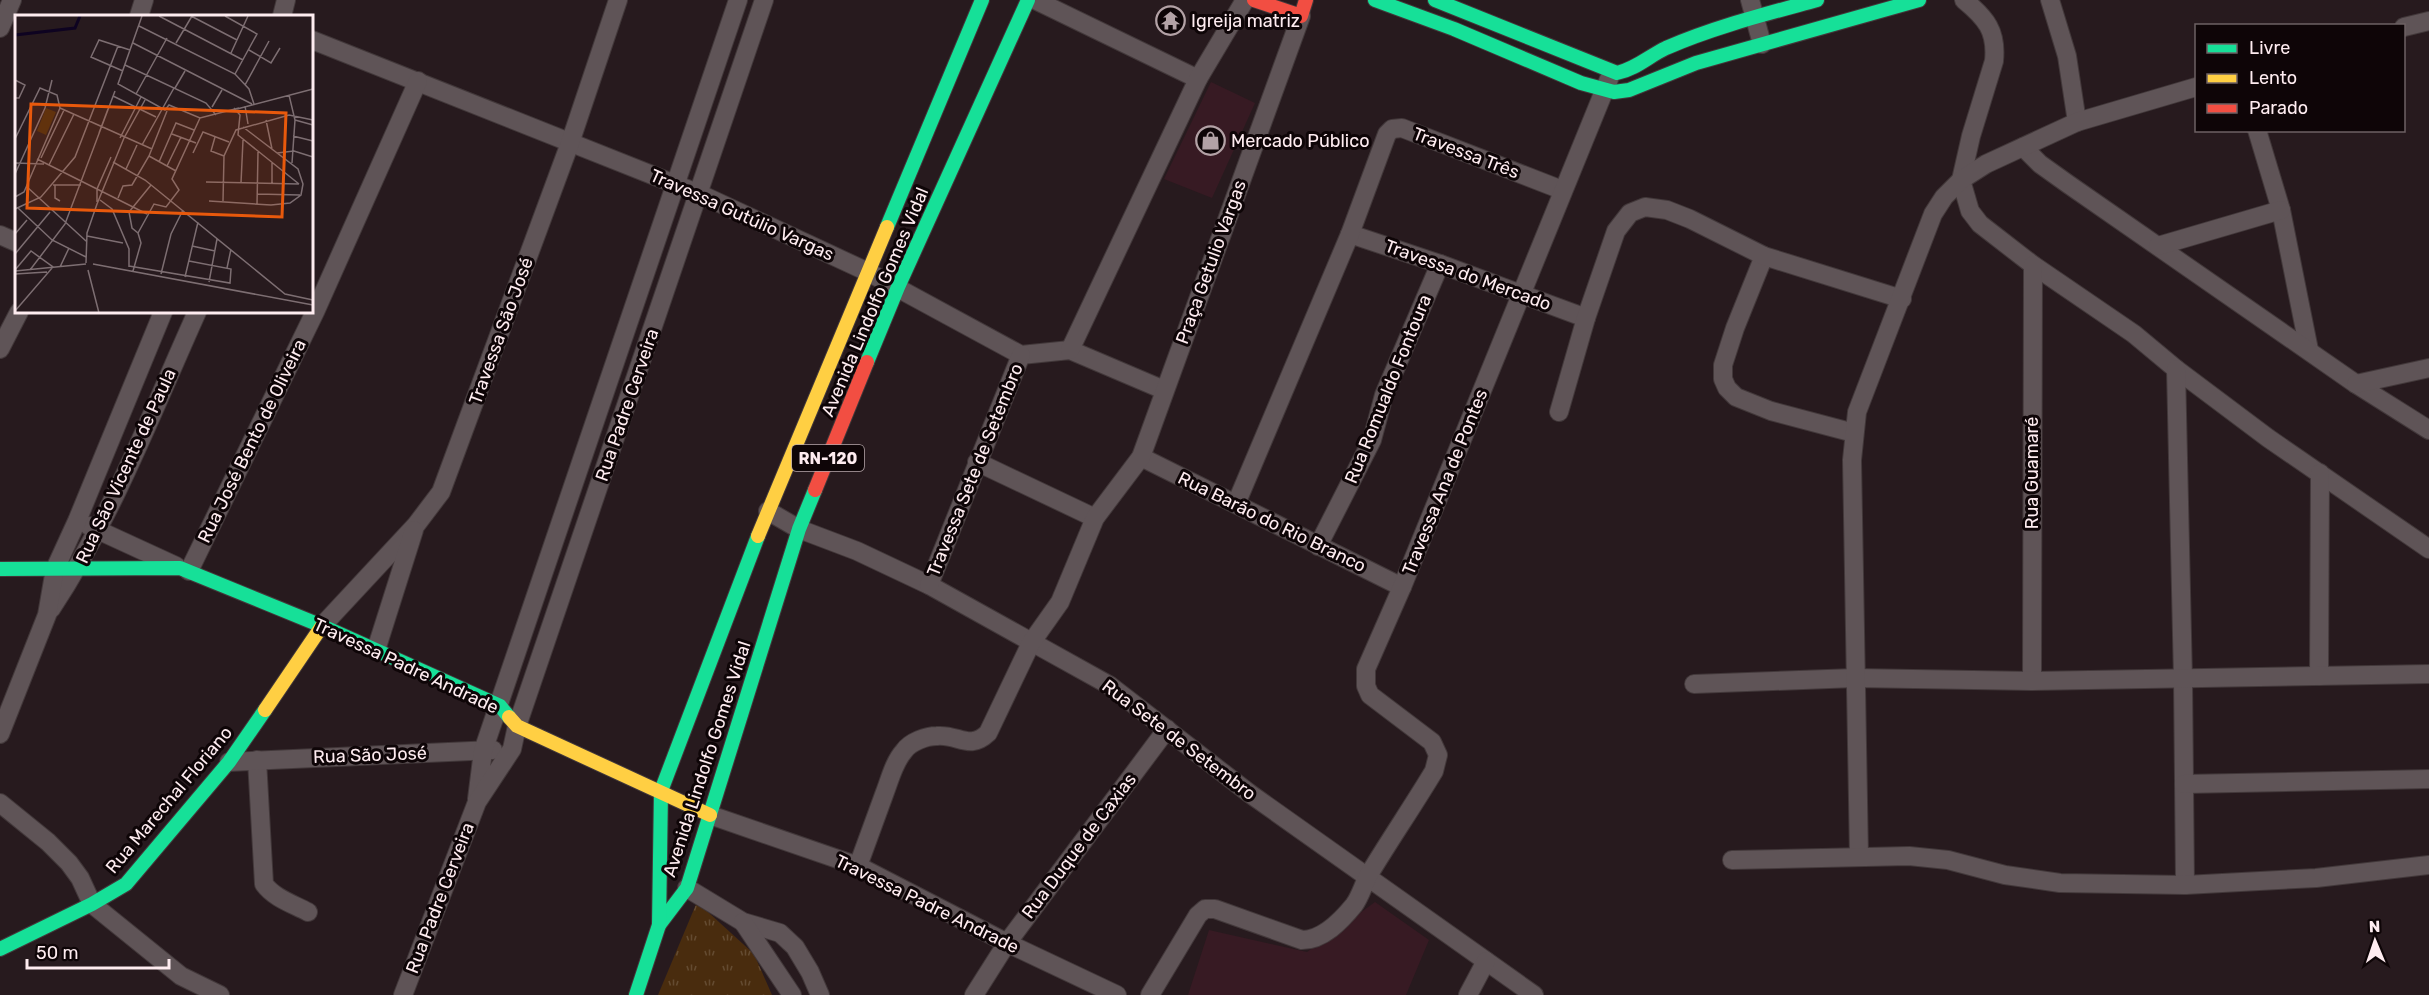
<svg xmlns="http://www.w3.org/2000/svg" width="2429" height="995" viewBox="0 0 2429 995" font-family="Rubik,sans-serif">
<style>
.built{fill:#371a23}
.park{fill:url(#park-tufts)}
.lines{fill:none;stroke-linecap:round;stroke-linejoin:round}
.street-casing{stroke:#42383a;stroke-width:20}
.fast-casing{stroke:#42383a;stroke-width:16}
.slow-casing{stroke:#42383a;stroke-width:16}
.jam-casing{stroke:#42383a;stroke-width:16}
.street{stroke:#5f5457;stroke-width:18}
.fast{stroke:#16e098;stroke-width:14}
.slow{stroke:#ffcf43;stroke-width:14}
.jam{stroke:#f24e42;stroke-width:14}
.labels{text-anchor:middle;stroke-width:6;stroke-linejoin:round;paint-order:stroke}
.shield{fill:#0e0507;stroke:#b6a7aa;stroke-width:1.5}
.shield-label{font-size:16px;font-weight:bold;fill:#feecf0}
.poi-label{font-size:18px;fill:#feecf0;stroke:#0e0507;text-anchor:start}
.street-label{font-size:18px;fill:#feecf0;stroke:#0e0507}
.inset-river{fill:none;stroke:#0e0321;stroke-width:3}
.inset-road{fill:none;stroke:#7d6e72;stroke-width:1.5}
.view{fill:#e8590c;fill-opacity:0.15;stroke:#e8590c;stroke-width:3}
.inset-edge{fill:none;stroke:#feecf0;stroke-width:3}
</style>
<defs>
<pattern id="park-tufts" width="24" height="20" patternUnits="userSpaceOnUse" patternTransform="scale(1.5)"><rect width="24" height="20" fill="#492c0e"/><path d="M3 7l-1-3M5 7V3M7 7l1-3M15 17l-1-3M17 17v-4M19 17l1-3" fill="none" stroke="#644b31"/></pattern>
</defs>
<rect width="100%" height="100%" fill="#271a1e"/>
<!-- built -->
<g class="built">
<path d="M1211,82L1255,103L1212,198L1164,179Z"/>
<path d="M1375,902L1429,940L1406,995H1188L1209,930L1307,952Z"/>
</g>
<!-- park -->
<path class="park" d="M697,902L754,954L772,995H658Z"/>
<g class="lines">
<defs>
<g id="street">
<path d="M1035,0L1198,79"/>
<path d="M1750,0L1762,44"/>
<path d="M1964,0C1986,18 1997,31 1994,61L1971,136L1961,180L1970,211L1980,224L2033,265L2134,334L2176,369L2268,438L2429,549"/>
<path d="M2050,0L2067,56L2077,122"/>
<path d="M139,16L144,0"/>
<path d="M282,16L286,0"/>
<path d="M2404,27L2429,21"/>
<path d="M0,28L12,0"/>
<path d="M312,40L700,194L868,272L1021,355L1070,350L1164,390"/>
<path d="M2257,130L2281,210L2309,350"/>
<path d="M2023,147L2040,164L2068,184L2356,384L2429,430"/>
<path d="M1350,234L1440,264L1586,318"/>
<path d="M0,235L16,242"/>
<path d="M2158,246L2281,210"/>
<path d="M1764,256L1735,328L1723,365V379L1727,388L1736,397L1771,411L1854,433"/>
<path d="M0,349L19,312"/>
<path d="M1070,350L1198,79L1245,0"/>
<path d="M2176,369L2183,679L2185,885"/>
<path d="M2356,384L2429,368"/>
<path d="M1559,412L1586,318L1616,231L1630,213L1645,207L1667,210L1690,219L1764,256L1902,299"/>
<path d="M1141,457L1402,587"/>
<path d="M977,462L1095,518"/>
<path d="M1236,504L1350,234L1387,134L1392,129L1402,128L1562,190"/>
<path d="M768,511L799,529L857,551L929,585L1109,685L1249,793L1534,995"/>
<path d="M89,526L176,566"/>
<path d="M1318,546L1372,440L1384,395L1440,264"/>
<path d="M189,571L315,312L418,81"/>
<path d="M929,585L1021,355"/>
<path d="M51,609C112,517 152,412 197,312"/>
<path d="M322,626L416,525L441,492L570,143L618,0"/>
<path d="M376,650L414,530"/>
<path d="M2319,676L2320,473"/>
<path d="M2032,681L2033,265"/>
<path d="M1694,684L1855,678L2032,681L2429,674"/>
<path d="M0,734L47,615L55,569L77,521L163,312"/>
<path d="M257,760L264,884C274,898 293,904 308,912"/>
<path d="M229,762L493,750"/>
<path d="M2184,784L2429,779"/>
<path d="M477,799L483,751L738,0"/>
<path d="M0,803L48,842L69,863L80,878L92,904L181,976L220,995"/>
<path d="M710,815L858,866L1007,943L1117,995"/>
<path d="M1859,857L1852,460L1857,412L1933,214L1944,197L1961,180L1986,164L2077,122L2196,87"/>
<path d="M1732,860L1909,856L1948,860L2005,875L2060,883L2185,885L2316,878L2429,865"/>
<path d="M858,866C867,841 876,817 885,792C890,779 894,762 904,751C910,742 926,736 937,736C959,734 969,751 988,733L1031,643L1060,602L1095,518L1141,457L1301,16"/>
<path d="M687,888L743,922L780,933L795,947L810,972L820,995"/>
<path d="M743,922L792,995"/>
<path d="M403,995L477,802L512,749L517,726L764,0"/>
<path d="M974,995L1007,943L1167,729"/>
<path d="M1150,995L1198,915L1205,909H1215L1302,940C1323,940 1341,921 1354,905C1360,897 1363,886 1368,876C1389,841 1413,806 1434,771L1438,755L1432,742L1370,695L1366,686V669L1402,587L1609,79"/>
<path d="M1468,995L1486,961"/>
</g>
<g id="fast">
<path d="M1375,0L1454,29L1581,83L1614,92L1629,90L1696,63L1919,0"/>
<path d="M1435,0L1617,73C1636,69 1649,56 1666,48C1714,27 1766,14 1817,0"/>
<path d="M887,227L982,0"/>
<path d="M867,362L898,287L1028,0"/>
<path d="M0,569L180,568L322,626L500,706L509,717"/>
<path d="M659,925L687,888L799,529L815,490"/>
<path d="M0,949L92,904L126,884L229,762L265,710"/>
<path d="M636,995L659,925L661,791L758,536"/>
</g>
<g id="slow">
<path d="M758,536L887,227"/>
<path d="M265,710L322,626"/>
<path d="M509,717L517,726L710,815"/>
</g>
<g id="jam">
<path d="M1254,0L1301,16L1306,0"/>
<path d="M815,490L867,362"/>
</g>
</defs>
<!-- street casing -->
<use href="#street" class="street-casing"/>
<!-- fast casing -->
<use href="#fast" class="fast-casing"/>
<!-- slow casing -->
<use href="#slow" class="slow-casing"/>
<!-- jam casing -->
<use href="#jam" class="jam-casing"/>
<!-- street -->
<use href="#street" class="street"/>
<!-- fast -->
<use href="#fast" class="fast"/>
<!-- slow -->
<use href="#slow" class="slow"/>
<!-- jam -->
<use href="#jam" class="jam"/>
</g>
<!-- icons -->
<defs>
<symbol id="temple-ring" viewBox="-11 -11 22 22"><circle r="9.5" fill="#0e0507" stroke="#b3a2a6" stroke-width="1.5"/><path d="M0-6L5-2H3V0L6.5 2.5H4V6H1.5V3h-3V6H-4V2.5H-6.5L-3 0V-2H-5Z" fill="#b3a2a6"/></symbol>
<symbol id="shop-ring" viewBox="-11 -11 22 22"><circle r="9.5" fill="#0e0507" stroke="#b3a2a6" stroke-width="1.5"/><path d="M-5-2.5h2.3a2.7 3.5 0 0 1 5.4 0H5L5.5 6h-11ZM-1.5-2.5h3a1.5 2.3 0 0 0-3 0Z" fill="#b3a2a6"/></symbol>
</defs>
<g fill-rule="evenodd">
<use href="#temple-ring" x="1154" y="4" width="33" height="33"/>
<use href="#shop-ring" x="1194" y="124" width="33" height="33"/>
</g>
<g class="labels">
<!-- shield labels -->
<rect class="shield" x="792" y="445" width="72" height="26" rx="4.5"/>
<g class="shield-label">
<text x="828" y="464">RN-120</text>
</g>
<!-- poi labels -->
<g class="poi-label">
<text x="1191" y="27">Igreija matriz</text>
<text x="1231" y="147">Mercado Público</text>
</g>
<!-- street labels -->
<g class="street-label">
<text transform="translate(1466 153) rotate(21)" y="6">Travessa Três</text>
<text transform="translate(742 215) rotate(24)" y="6">Travessa Gutúlio Vargas</text>
<text transform="translate(1211 262) rotate(-70)" y="6">Praça Getulio Vargas</text>
<text transform="translate(1468 275) rotate(20)" y="6">Travessa do Mercado</text>
<text transform="translate(875 302) rotate(-67)" y="6">Avenida Lindolfo Gomes Vidal</text>
<text transform="translate(501 331) rotate(-70)" y="6">Travessa São José</text>
<text transform="translate(1388 389) rotate(-68)" y="6">Rua Romualdo Fontoura</text>
<text transform="translate(627 405) rotate(-71)" y="6">Rua Padre Cerveira</text>
<text transform="translate(252 441) rotate(-64)" y="6">Rua José Bento de Oliveira</text>
<text transform="translate(126 466) rotate(-65)" y="6">Rua São Vicente de Paula</text>
<text transform="translate(975 470) rotate(-68)" y="6">Travessa Sete de Setembro</text>
<text transform="translate(2032 473) rotate(-90)" y="6">Rua Guamaré</text>
<text transform="translate(1445 482) rotate(-68)" y="6">Travessa Ana de Pontes</text>
<text transform="translate(1272 522) rotate(26)" y="6">Rua Barão do Rio Branco</text>
<text transform="translate(406 666) rotate(25)" y="6">Travessa Padre Andrade</text>
<text transform="translate(1179 740) rotate(37)" y="6">Rua Sete de Setembro</text>
<text transform="translate(370 755) rotate(-2)" y="6">Rua São José</text>
<text transform="translate(707 759) rotate(-72)" y="6">Avenida Lindolfo Gomes Vidal</text>
<text transform="translate(169 800) rotate(-50)" y="6">Rua Marechal Floriano</text>
<text transform="translate(1079 846) rotate(-53)" y="6">Rua Duque de Caxias</text>
<text transform="translate(440 898) rotate(-69)" y="6">Rua Padre Cerveira</text>
<text transform="translate(927 904) rotate(26)" y="6">Travessa Padre Andrade</text>
</g>
</g>
<!-- overview -->
<g transform="translate(15 15)">
<rect width="298" height="298" fill="#271a1e"/>
<path d="M31,93L41,97L31,120L22,116Z" fill="#492c0e"/>
<path class="inset-river" d="M0,20L60,13L65,1"/>
<path class="inset-road" d="M127,1L103,69L150,95L154,90L185,103L224,93M144,1L228,45M176,1L222,25M210,1L242,19L220,59M124,11L220,59L234,74L239,89M118,28L237,89M161,28L177,1M234,35L256,48L265,33M216,38L233,1M110,50L191,88L201,100M108,56L76,42L84,25L115,35M0,65L10,70L4,83H0M230,70L254,26M160,73L170,56M121,79L152,23M274,80L280,105L277,148M98,81L141,102M230,91L233,109M197,92L207,75M45,93L137,134M219,93L225,100L223,120L284,169M222,94L298,74M251,105L257,134M280,105L298,110M84,118L93,94M157,119L181,128M278,121L298,126M200,122L196,136L209,141M105,123L126,82M0,124L25,73L42,80L45,93L9,177L0,182M127,130L159,73M178,138L188,117L214,127M262,138L279,136L298,142M134,141L161,156M26,143L49,95M22,144L132,199M98,147L130,165L270,279L298,285M144,147L161,108L179,115M0,148L29,149M34,150L59,99M152,151L166,122M111,154L122,130M0,159L30,93L37,65M191,167L284,169M226,168L228,125M257,168V148M38,170H66M40,170V183L45,186M11,171L71,226M242,179L285,180M103,183L108,171L117,170L134,141L152,96M85,185L97,194L114,234V252M194,186L256,190L275,188L286,180L288,169L283,154L228,112M208,186L209,141L221,115L274,100L298,105M82,187V174L96,142M242,190L243,137M3,193L37,225L71,242M0,194L26,182L60,142L103,31M123,218L117,213L114,197L136,170M0,219L12,205M72,221L108,228M177,231L200,236M0,239L35,197M71,248L72,218L82,189L109,123L130,85M78,249L298,290M114,251L215,268L216,254L174,246M45,252L54,233M212,253L216,234M0,255L16,236L38,252L0,296M15,255L50,209L100,76M73,255L84,298M0,256L71,249M118,256L126,228L123,218L139,189L151,192L164,175L157,164L185,103M0,259L32,257M146,259L156,219L168,195M170,262L183,207M194,267L202,224"/>
<path class="view" d="M16,89L271,98L267,202L12,193Z"/>
<rect width="298" height="298" class="inset-edge"/>
</g>
<!-- legend -->
<rect x="2195" y="24" width="210" height="108" fill="#0e0507" stroke="#6e6164" stroke-width="1.5"/>
<rect x="2207" y="44" width="30" height="9" fill="#16e098" stroke="#6e6164" stroke-width="1.5"/>
<text x="2249" y="54" font-size="18" fill="#feecf0">Livre</text>
<rect x="2207" y="74" width="30" height="9" fill="#ffcf43" stroke="#6e6164" stroke-width="1.5"/>
<text x="2249" y="84" font-size="18" fill="#feecf0">Lento</text>
<rect x="2207" y="104" width="30" height="9" fill="#f24e42" stroke="#6e6164" stroke-width="1.5"/>
<text x="2249" y="114" font-size="18" fill="#feecf0">Parado</text>
<!-- north arrow -->
<g transform="translate(2375 941) rotate(358)" stroke="#0e0507" stroke-width="4.5" paint-order="stroke">
<path d="M0-4.5L10 22L0 15L-10 22Z" fill="#feecf0"/>
<text y="-9" font-size="16" font-weight="bold" text-anchor="middle" fill="#feecf0">N</text>
</g>
<!-- scale -->
<path d="M27 959v9h142v-9" fill="none" stroke="#feecf0" stroke-width="3"/>
<text x="36" y="959" font-size="18" fill="#feecf0" stroke="#0e0507" stroke-width="4.5" paint-order="stroke">50 m</text>
</svg>
